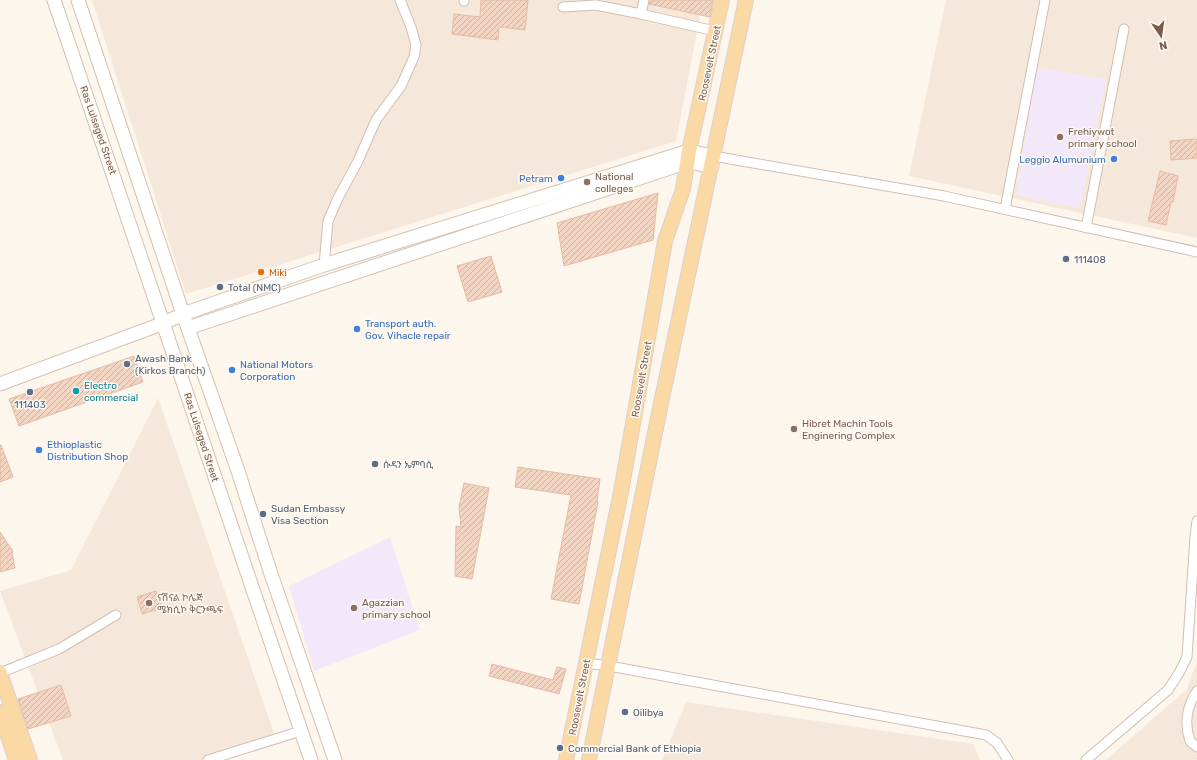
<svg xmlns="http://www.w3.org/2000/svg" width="1197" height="760" viewBox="0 0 1197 760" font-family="Rubik,'Noto Sans Ethiopic',sans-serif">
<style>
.residential{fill:#f5e8da}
.education{fill:#f3e8fa}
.building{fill:url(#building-hatch);stroke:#e6bba3}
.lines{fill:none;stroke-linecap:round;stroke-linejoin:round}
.street-casing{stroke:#d1beb0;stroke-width:11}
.secondary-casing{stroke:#d6c0b0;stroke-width:15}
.primary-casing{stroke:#dad1cd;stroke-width:16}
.street{stroke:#fff;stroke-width:9}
.secondary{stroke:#fff;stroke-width:13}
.primary{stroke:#fbd9a5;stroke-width:14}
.education-dot{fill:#8d6e63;stroke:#fffaf3;stroke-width:1.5}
.shop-dot{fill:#3f7fe0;stroke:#fffaf3;stroke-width:1.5}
.service-dot{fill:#5c6f8a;stroke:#fffaf3;stroke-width:1.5}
.food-dot{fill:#e8710a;stroke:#fffaf3;stroke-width:1.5}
.culture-dot{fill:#0f9aa8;stroke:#fffaf3;stroke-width:1.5}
.labels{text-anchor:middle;stroke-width:3;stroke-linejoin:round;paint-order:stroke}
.street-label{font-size:10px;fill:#7a5c4d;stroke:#fffaf3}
.education-label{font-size:10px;fill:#785e54;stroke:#fffaf3;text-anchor:start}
.shop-label{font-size:10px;fill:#366cbe;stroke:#fffaf3;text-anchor:start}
.service-label{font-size:10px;fill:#4e5e75;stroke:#fffaf3;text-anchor:start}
.food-label{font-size:10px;fill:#c56008;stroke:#fffaf3;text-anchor:start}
.culture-label{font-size:10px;fill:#0d838f;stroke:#fffaf3;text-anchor:start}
</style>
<defs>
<pattern id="building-hatch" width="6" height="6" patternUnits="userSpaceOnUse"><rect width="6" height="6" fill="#f3d5c3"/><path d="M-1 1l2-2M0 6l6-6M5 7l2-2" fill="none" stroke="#cab0a1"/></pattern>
</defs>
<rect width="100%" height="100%" fill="#fdf6ec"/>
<!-- residential -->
<g class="residential">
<path d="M92,0H703L676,141L186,294Z"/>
<path d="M946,0H1197V238L909,176Z"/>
<path d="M158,398L276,739L207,760H63L0,591L71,570Z"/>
<path d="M1197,661V760H1106L1187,689Z"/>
<path d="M686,702L973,744L980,760H662Z"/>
</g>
<!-- education -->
<g class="education">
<path d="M1037,68L1106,79L1080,208L1016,195Z"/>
<path d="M390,537L420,630L314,671L289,586Z"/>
</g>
<!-- building -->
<g class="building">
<path d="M481,0H528L525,30L499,27L498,40L452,34L454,14L480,17Z"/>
<path d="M650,0H713L710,17L649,4Z"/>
<path d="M1197,139V158L1171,160L1170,141Z"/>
<path d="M1160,171L1178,176L1173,202H1171L1166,225L1148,221Z"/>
<path d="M658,193L653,240L564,266L557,223Z"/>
<path d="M491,256L502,292L468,302L457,266Z"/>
<path d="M134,356L143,382L19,426L9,399Z"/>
<path d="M0,445H1L13,477L0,482Z"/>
<path d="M518,467L600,479L597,501L598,502L579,604L551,599L571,495L515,487Z"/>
<path d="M464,483L489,488L472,579L455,576L456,526L461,527L459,507Z"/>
<path d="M0,532L13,551L12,553L15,568L0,572Z"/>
<path d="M156,591L162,608L142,614L137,597Z"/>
<path d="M492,664L553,680L557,667L566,669L559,694L489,676Z"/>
<path d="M61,685L71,716L28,729L18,699Z"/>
</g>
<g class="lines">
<defs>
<g id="street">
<path d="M464,0V1"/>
<path d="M563,7L596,5L641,14L715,31"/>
<path d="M641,14L644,0"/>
<path d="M713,156L944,196L1197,252"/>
<path d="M1005,209L1045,0"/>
<path d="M1086,228L1124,29"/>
<path d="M324,265L328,221L338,198L358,161L376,120L401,86L414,57L416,45L411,27L400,0"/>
<path d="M585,663L609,666L986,735L997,743L1008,760"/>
<path d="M0,673L59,649L116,615"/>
<path d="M1197,691C1187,706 1184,724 1190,741L1197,747"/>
<path d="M208,760L301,731"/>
<path d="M1086,760L1168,690L1179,673L1187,657L1195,536L1197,521"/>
</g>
<g id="secondary">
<path d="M54,0L250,581L311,760"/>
<path d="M78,0L183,314L238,471L271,574L335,760"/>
<path d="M188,328L688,162L712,166"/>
<path d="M0,384L164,323L183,314L324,265L689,151L713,156"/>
</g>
<g id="primary">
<path d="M0,673L30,760"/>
<path d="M0,712L16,760"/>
<path d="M566,760L621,492L665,241L683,189L689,151L722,0"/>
<path d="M589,760L660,408L746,0"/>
</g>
</defs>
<!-- street casing -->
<use href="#street" class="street-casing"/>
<!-- secondary casing -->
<use href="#secondary" class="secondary-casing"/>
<!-- primary casing -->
<use href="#primary" class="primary-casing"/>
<!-- street -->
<use href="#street" class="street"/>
<!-- secondary -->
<use href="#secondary" class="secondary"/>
<!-- primary -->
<use href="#primary" class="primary"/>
</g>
<!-- markers -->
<g class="education-dot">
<circle cx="1060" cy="137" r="4"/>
<circle cx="587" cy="182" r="4"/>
<circle cx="794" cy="429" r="4"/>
<circle cx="149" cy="603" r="4"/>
<circle cx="354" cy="608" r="4"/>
</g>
<g class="shop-dot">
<circle cx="1114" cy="159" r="4"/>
<circle cx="561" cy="178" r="4"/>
<circle cx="357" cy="329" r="4"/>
<circle cx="232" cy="370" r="4"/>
<circle cx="39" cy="450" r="4"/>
</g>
<g class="service-dot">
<circle cx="1066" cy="259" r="4"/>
<circle cx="220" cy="287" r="4"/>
<circle cx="127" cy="364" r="4"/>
<circle cx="30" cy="392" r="4"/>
<circle cx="375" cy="464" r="4"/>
<circle cx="263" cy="514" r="4"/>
<circle cx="625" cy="712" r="4"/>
<circle cx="560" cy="748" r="4"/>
</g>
<circle class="food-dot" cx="261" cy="272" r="4"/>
<circle class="culture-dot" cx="76" cy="391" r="4"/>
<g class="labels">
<!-- street labels -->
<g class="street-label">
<text transform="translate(709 63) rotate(-78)" y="4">Roosevelt Street</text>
<text transform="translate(99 130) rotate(71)" y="4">Ras Lulseged Street</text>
<text transform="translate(641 379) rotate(-80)" y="4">Roosevelt Street</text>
<text transform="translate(202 437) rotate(72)" y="4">Ras Lulseged Street</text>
<text transform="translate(579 697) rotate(-79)" y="4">Roosevelt Street</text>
</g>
<!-- education labels -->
<g class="education-label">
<text x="1068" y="135">Frehiywot<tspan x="1068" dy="12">primary school</tspan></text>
<text x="595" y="180">National<tspan x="595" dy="12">colleges</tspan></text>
<text x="802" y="427">Hibret Machin Tools<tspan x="802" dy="12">Enginering Complex</tspan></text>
<text x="157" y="601">ናሽናል ኮሌጅ<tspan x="157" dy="12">ሜክሲኮ ቅርንጫፍ</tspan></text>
<text x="362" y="606">Agazzian<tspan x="362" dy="12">primary school</tspan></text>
</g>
<!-- shop labels -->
<g class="shop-label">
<text x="1106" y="163" text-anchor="end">Leggio Alumunium</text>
<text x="553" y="182" text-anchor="end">Petram</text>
<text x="365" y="327">Transport auth.<tspan x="365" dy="12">Gov. Vihacle repair</tspan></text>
<text x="240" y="368">National Motors<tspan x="240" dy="12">Corporation</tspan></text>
<text x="47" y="448">Ethioplastic<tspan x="47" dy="12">Distribution Shop</tspan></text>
</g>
<!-- service labels -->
<g class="service-label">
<text x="1074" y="263">111408</text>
<text x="228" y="291">Total (NMC)</text>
<text x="135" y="362">Awash Bank<tspan x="135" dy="12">(Kirkos Branch)</tspan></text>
<text x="30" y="408" text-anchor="middle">111403</text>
<text x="383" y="468">ሱዳን ኤምባሲ</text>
<text x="271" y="512">Sudan Embassy<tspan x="271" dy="12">Visa Section</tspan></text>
<text x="633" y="716">Oilibya</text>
<text x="568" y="752">Commercial Bank of Ethiopia</text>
</g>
<!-- food labels -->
<g class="food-label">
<text x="269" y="276">Miki</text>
</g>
<!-- culture labels -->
<g class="culture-label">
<text x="84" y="389">Electro<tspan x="84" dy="12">commercial</tspan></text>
</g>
</g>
<!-- north arrow -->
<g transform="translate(1161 36) rotate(167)" stroke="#fffaf3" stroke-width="3" paint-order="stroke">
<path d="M0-3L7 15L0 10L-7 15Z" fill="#7a5c4d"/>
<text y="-6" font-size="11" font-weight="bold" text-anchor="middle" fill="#7a5c4d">N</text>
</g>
</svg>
